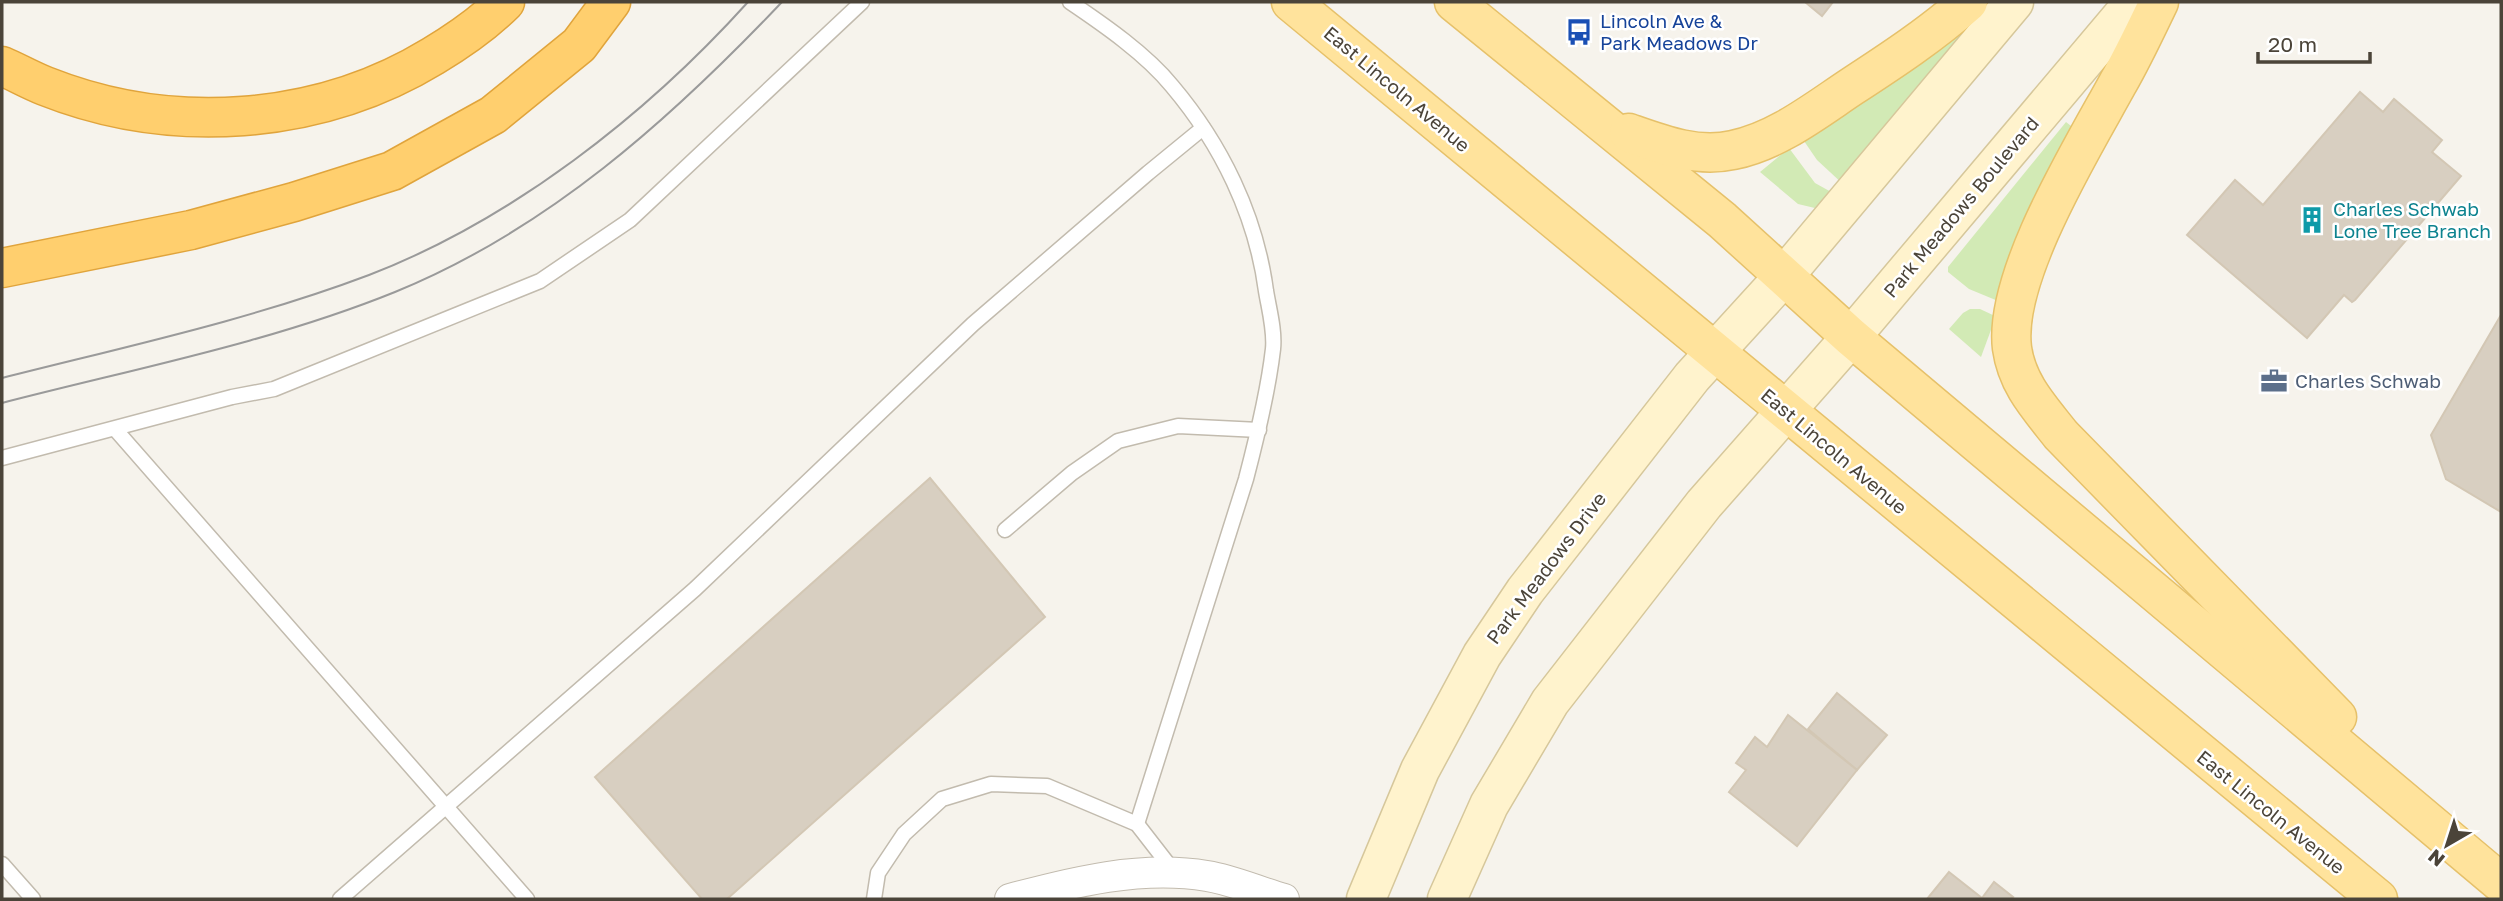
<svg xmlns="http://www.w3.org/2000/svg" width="2503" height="901" viewBox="0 0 2503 901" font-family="'Golos Text',sans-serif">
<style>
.green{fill:#d2eab5}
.building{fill:#d8cfc1;stroke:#d3c7b4;stroke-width:2}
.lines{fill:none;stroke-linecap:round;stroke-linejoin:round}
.lane-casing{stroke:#c2bbae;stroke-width:17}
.street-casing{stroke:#c2bbae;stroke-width:32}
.secondary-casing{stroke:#d6c79b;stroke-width:41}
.primary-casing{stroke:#e6c16a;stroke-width:41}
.highway-casing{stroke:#e0a43c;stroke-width:41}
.lane{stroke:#fff;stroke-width:14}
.street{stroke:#fff;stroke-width:30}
.secondary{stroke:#fff3cd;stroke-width:38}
.primary{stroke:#ffe39c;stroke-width:38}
.highway{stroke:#ffcf6e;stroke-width:38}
.tram{stroke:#9a9a9a;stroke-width:2}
.labels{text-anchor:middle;stroke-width:5;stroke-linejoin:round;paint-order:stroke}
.transit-label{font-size:19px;fill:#164399;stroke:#fff;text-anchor:start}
.street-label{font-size:19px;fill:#4b4439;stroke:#fff}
.culture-label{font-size:19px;fill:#0d838f;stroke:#fff;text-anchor:start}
.service-label{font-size:19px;fill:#4e5e75;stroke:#fff;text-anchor:start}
</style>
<rect width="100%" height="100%" fill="#f6f3ec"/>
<!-- green -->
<g class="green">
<path d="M1956,26L1966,38L1844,185L1817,160L1804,141Z"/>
<path d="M2066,122L2080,133L1998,301L1969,289L1948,272V267Z"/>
<path d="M1789,148L1815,183L1833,193L1819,209L1798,204L1760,172Z"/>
<path d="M1970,309H1980L1995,316V319L1981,357L1949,329L1963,313Z"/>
</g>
<!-- building -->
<g class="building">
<path d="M1805,2H1833L1822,16Z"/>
<path d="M2360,92L2383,112L2394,99L2442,140L2432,152L2461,176L2355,300L2352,302L2344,295L2307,338L2187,235L2235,180L2263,205Z"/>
<path d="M2501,315V512L2446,479L2431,435Z"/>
<path d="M930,478L1045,617L727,899H702L595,777Z"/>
<path d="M1837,693L1887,735L1857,770L1808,729Z"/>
<path d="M1788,715L1857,770L1797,846L1729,792L1746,770L1736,763L1755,737L1767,747Z"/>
<path d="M1949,872L1982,898L1994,882L2013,897L2010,899H1927Z"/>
</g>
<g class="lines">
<defs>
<g id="lane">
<path d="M1070,2C1104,25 1146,54 1172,86C1221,144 1256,215 1266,291C1269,309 1275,331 1273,349C1268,393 1257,437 1246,479L1137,824"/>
<path d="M115,429L527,899"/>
<path d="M2,458L232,397L274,389L540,281L630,220L862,2"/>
<path d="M1005,530L1072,473L1118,441L1178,426L1259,430"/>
<path d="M2,864L33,899"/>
<path d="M340,899L695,589L973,324L1148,173L1203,128"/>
<path d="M874,899L878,873L904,834L942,799L991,784L1047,786L1137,824L1175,873"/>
</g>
<path id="street" d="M1010,899C1073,882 1141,865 1207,876C1233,880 1259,892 1284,899"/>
<g id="secondary">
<path d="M1366,899L1420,770L1482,655L1525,591L1692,377L1785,275L2014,2"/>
<path d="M1447,899L1489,805L1550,702L1704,504L1851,337L2134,2"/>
</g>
<g id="primary">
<path d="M1291,2L2378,899"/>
<path d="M1454,2L1722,220L1851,337L2501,883"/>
<path d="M2159,2C2146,29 2133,57 2118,83C2083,147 2003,276 2012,348C2017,384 2039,407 2061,435L2337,717"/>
<path d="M1629,133C1663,145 1697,158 1733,150C1777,141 1815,111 1851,87C1891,61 1932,34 1968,2"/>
</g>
<g id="highway">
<path d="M2,66C16,72 30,80 45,86C171,136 318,126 433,56C458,41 484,23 505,2"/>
<path d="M2,268L191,230L294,202L392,171L493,115L579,45L611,2"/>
</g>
</defs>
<!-- lane casing -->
<use href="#lane" class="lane-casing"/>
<!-- street casing -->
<use href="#street" class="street-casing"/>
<!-- secondary casing -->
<use href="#secondary" class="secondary-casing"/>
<!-- primary casing -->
<use href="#primary" class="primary-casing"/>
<!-- highway casing -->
<use href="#highway" class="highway-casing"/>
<!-- lane -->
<use href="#lane" class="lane"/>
<!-- street -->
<use href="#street" class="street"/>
<!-- secondary -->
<use href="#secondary" class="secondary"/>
<!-- primary -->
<use href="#primary" class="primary"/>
<!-- highway -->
<use href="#highway" class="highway"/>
<!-- tram -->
<g class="tram">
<path d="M2,378C124,347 250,320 369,275C512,220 646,115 748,2"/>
<path d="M2,403C133,369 269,343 395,292C547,230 670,120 782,2"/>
</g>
</g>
<!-- icons -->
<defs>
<symbol id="bus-bare" viewBox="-9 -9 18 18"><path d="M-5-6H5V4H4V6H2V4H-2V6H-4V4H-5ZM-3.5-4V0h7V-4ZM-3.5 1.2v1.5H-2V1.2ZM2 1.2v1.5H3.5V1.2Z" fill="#1a4fb4" stroke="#fff" stroke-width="2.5" paint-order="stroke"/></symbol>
<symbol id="building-bare" viewBox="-9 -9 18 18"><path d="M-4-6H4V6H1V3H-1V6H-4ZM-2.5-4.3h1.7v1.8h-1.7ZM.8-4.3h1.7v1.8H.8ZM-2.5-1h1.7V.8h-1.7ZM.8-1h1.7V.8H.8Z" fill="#0f9aa8" stroke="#fff" stroke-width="2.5" paint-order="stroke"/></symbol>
<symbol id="office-bare" viewBox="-9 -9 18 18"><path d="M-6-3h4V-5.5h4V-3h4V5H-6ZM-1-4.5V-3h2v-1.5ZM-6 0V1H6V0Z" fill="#5c6f8a" stroke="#fff" stroke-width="2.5" paint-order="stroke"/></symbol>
</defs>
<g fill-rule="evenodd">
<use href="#bus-bare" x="1560" y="13" width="38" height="38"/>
<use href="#building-bare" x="2293" y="201" width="38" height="38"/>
<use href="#office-bare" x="2255" y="362" width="38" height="38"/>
</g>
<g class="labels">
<!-- transit labels -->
<g class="transit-label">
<text x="1600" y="28">Lincoln Ave &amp;<tspan x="1600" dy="22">Park Meadows Dr</tspan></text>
</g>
<!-- street labels -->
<g class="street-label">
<text transform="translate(1397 89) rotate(40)" y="7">East Lincoln Avenue</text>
<text transform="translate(1961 207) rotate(-50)" y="7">Park Meadows Boulevard</text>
<text transform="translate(1834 451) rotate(40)" y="7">East Lincoln Avenue</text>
<text transform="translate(1546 568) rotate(-53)" y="7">Park Meadows Drive</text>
<text transform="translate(2271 812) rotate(39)" y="7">East Lincoln Avenue</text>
</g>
<!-- culture labels -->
<g class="culture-label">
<text x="2333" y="216">Charles Schwab<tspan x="2333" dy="22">Lone Tree Branch</tspan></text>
</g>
<!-- service labels -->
<g class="service-label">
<text x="2295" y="388">Charles Schwab</text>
</g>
</g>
<!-- border -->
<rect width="2503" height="901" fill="none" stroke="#4b4439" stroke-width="7"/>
<!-- north arrow -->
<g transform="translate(2447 845) rotate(219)" stroke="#ffffff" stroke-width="5" paint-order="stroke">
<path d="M0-5L12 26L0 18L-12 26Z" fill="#4b4439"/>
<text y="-10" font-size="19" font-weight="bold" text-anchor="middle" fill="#4b4439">N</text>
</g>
<!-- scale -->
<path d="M2258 52v10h112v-10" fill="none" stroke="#4b4439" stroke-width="3.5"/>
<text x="2268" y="52" font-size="21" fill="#4b4439" stroke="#ffffff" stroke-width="5" paint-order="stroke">20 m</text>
</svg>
